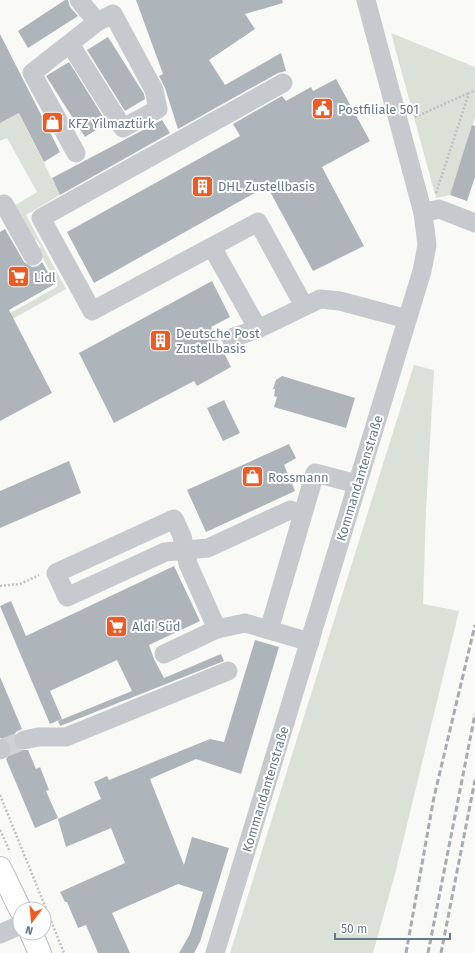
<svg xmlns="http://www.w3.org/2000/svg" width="475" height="953" viewBox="0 0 475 953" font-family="'Fira Sans',sans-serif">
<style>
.green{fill:#dae1d7}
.building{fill:#adb5bb}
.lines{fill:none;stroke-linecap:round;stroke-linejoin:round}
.minor-tunnel{stroke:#cdd2d5;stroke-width:19;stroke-dasharray:19 10;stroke-linecap:butt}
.major-casing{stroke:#b9bdc1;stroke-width:24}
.path{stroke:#bfc2c4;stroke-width:2.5;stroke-dasharray:2 2;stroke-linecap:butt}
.minor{stroke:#c6cace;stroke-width:19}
.major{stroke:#fff;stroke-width:22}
.rail{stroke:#a6acb3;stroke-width:3;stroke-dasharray:6 3;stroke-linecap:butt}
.labels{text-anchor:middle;stroke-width:4;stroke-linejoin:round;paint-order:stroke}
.poi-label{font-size:13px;fill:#667889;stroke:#fff;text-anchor:start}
.street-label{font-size:13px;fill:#667889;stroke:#fff}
</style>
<rect width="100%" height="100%" fill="#f9f9f6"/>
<!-- green -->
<g class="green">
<path d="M391,33L475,67V117L450,195L436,198Z"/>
<path d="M19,113L60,195L26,215L66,289L0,326V319L58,286L38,249L41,247L36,239L33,241L14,206L37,192L7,138L0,141V123Z"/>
<path d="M414,365L434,370L426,510L423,604L459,611L395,874L373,953H230Z"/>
</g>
<!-- building -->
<g class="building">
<path d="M65,0H68L70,7L78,16L28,48L18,31Z"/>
<path d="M136,0H282L283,3L245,14L255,29L209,60L225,85L281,53L286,71L278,73L178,129L165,88L159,76L163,74Z"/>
<path d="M0,34L60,152L44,162L19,113L0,123Z"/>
<path d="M108,37L144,94L145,99L125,111L87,50Z"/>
<path d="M69,62L107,123L85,137L46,76Z"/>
<path d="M336,79L370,141L322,167L364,246L313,271L267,186L94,283L67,232L240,136L233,124L282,96L286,101L311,87L313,91Z"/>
<path d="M162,120L170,133L60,195L52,178Z"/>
<path d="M472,125L475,126V177L467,201L450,195Z"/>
<path d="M5,229L24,262L32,267L38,266L42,262L55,284L9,310L52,393L0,421V232Z"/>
<path d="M212,281L230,317L211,327L231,367L197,386L194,381L114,423L79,353Z"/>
<path d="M282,376L355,398L346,428L274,407L277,397L274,396L275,389H273L276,380Z"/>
<path d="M224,400L240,433L223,441L207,408Z"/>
<path d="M289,444L296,458L284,465L295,491L206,532L187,490Z"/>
<path d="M69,461L81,493L0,528V491Z"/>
<path d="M174,566L200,621L149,645L154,659L164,678L221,654L224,661L60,726L58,721L132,691L117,660L50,691L62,719L50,724L0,606L11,601L26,636Z"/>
<path d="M255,640L279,647L241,774L196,759L150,779L184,865L192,837L229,848L200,942L194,953H179L190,934L203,892L178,884L112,913L130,953H98L86,925L78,928L67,902H65L60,892L125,863L111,828L66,847L58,819L101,799L94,782L107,776L109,780L210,739L224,742Z"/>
<path d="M0,677L22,729L16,732L13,737V743L20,750H28L36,769L40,767L49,790L46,791L58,818L35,828L6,759L11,752V746L8,741L0,738Z"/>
</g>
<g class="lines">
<!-- minor-tunnel -->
<path class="minor-tunnel" d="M1,749L24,740"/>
<defs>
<g id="major">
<path d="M0,868L20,909"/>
<path d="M31,933L40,953"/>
</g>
</defs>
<!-- major casing -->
<use href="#major" class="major-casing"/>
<!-- path -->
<g class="path">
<path d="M415,117L469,93"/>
<path d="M436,193L469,93L475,90"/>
<path d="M0,586L20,584L39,575"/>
<path d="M0,795L64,953"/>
<path d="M0,830L10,852"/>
</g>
<!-- minor -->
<g class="minor">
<path d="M70,44L123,128L158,109L154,90L113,14L97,22"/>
<path d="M283,83L41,218L92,311L258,222L304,306"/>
<path d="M76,153L32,73L97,22L79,0"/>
<path d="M0,207L4,204L33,256"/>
<path d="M423,213L439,209L475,223"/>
<path d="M212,247L258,329"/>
<path d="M231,338L258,329L320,299L340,301L407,319"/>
<path d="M303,514L290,510L208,548L165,552L67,597L56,573L174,519L182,536L188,564L217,629L245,623L269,630L315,473L357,484"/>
<path d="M269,630L310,642"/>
<path d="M164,654L217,629"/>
<path d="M24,740L38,737H66L228,671"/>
<path d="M0,750L1,749"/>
<path d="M0,934L20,925"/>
<path d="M215,953L422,271L427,245L423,213L366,0"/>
</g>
<!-- major -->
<use href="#major" class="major"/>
<!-- rail -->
<g class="rail">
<path d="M406,953L434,797L475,625"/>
<path d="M428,953L475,714"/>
<path d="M441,953L475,780"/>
</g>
</g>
<!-- icons -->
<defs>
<symbol id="civic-square" viewBox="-11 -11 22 22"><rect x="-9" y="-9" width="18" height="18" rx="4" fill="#ec5b23" stroke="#fff"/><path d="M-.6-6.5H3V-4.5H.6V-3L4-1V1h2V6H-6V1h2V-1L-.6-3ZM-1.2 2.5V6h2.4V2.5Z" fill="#fff"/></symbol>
<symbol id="shop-square" viewBox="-11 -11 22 22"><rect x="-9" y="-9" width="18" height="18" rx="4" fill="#ec5b23" stroke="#fff"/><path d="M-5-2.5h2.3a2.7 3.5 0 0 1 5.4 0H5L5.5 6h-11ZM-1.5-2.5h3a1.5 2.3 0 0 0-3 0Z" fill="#fff"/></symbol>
<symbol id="building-square" viewBox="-11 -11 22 22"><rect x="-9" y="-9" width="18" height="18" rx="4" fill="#ec5b23" stroke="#fff"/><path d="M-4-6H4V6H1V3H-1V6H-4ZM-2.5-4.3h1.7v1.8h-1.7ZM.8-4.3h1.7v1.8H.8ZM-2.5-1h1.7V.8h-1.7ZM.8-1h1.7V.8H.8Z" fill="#fff"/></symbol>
<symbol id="supermarket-square" viewBox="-11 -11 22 22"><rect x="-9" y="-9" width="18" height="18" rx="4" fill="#ec5b23" stroke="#fff"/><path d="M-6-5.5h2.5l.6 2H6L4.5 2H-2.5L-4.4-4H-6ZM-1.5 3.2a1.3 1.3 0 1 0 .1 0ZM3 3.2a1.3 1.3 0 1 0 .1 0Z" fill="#fff"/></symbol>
</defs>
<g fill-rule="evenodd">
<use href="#civic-square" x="310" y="96" width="25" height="25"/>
<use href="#shop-square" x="40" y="110" width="25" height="25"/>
<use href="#building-square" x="190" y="174" width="25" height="25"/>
<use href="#supermarket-square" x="6" y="264" width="25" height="25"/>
<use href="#building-square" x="148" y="328" width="25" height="25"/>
<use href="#shop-square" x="240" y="464" width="25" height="25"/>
<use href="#supermarket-square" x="104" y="614" width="25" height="25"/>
</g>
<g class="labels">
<!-- poi labels -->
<g class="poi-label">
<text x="338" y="114">Postfiliale 501</text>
<text x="68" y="128">KFZ Yilmaztürk</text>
<text x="218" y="191">DHL Zustellbasis</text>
<text x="34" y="282">Lidl</text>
<text x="176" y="338">Deutsche Post<tspan x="176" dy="15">Zustellbasis</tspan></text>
<text x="268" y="482">Rossmann</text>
<text x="132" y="631">Aldi Süd</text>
</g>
<!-- street labels -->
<g class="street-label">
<text transform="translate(359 478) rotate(-73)" y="5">Kommandantenstraße</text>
<text transform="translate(265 789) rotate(-73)" y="5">Kommandantenstraße</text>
</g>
</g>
<!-- north arrow -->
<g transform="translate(32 921) rotate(196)"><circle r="19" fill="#ffffff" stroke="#c2c9d0"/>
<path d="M0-3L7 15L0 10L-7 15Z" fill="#ec5b23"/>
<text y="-6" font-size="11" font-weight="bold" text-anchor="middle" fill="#667889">N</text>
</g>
<!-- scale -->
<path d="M335 933v6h115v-6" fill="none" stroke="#667889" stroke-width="2"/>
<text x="341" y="933" font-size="12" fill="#667889" stroke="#ffffff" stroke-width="3" paint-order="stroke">50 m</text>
</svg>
